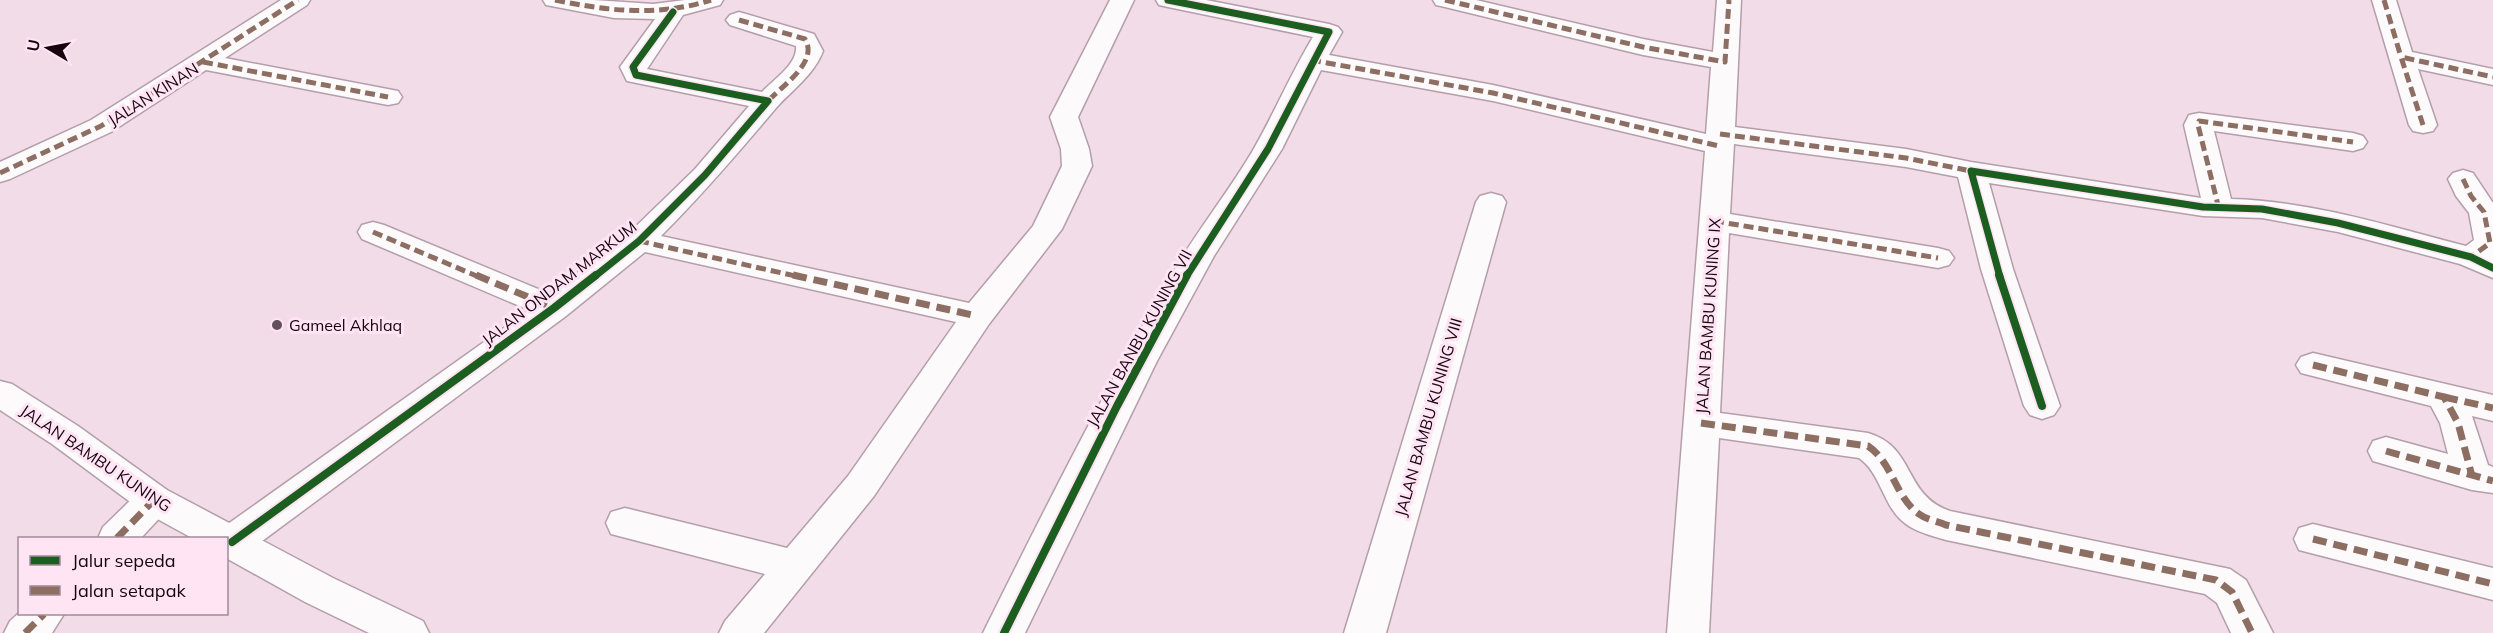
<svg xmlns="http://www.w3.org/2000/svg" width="2493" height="633" viewBox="0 0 2493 633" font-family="Mulish,sans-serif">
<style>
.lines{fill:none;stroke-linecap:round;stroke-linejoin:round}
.street-casing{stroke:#b39eaa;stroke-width:3}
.secondary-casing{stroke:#b39eaa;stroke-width:3}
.street{fill:#fdfafc;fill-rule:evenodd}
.secondary{fill:#fdfafc;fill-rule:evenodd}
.quiet-far1{stroke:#8d6e63;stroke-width:5;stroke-dasharray:10 5;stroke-linecap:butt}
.quiet{stroke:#8d6e63;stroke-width:7;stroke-dasharray:14 7;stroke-linecap:butt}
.cycleway-far1-casing{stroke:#ffe4f3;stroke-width:10}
.cycleway-casing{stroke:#ffe4f3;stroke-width:12}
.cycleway-far1{stroke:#1b5e20;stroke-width:7}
.cycleway{stroke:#1b5e20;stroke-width:8}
.poi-dot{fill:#63505c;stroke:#ffe4f3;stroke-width:2}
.labels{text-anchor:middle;stroke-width:6;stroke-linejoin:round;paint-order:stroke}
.street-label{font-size:16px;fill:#170410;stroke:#ffe4f3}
.poi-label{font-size:16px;fill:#170410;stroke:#ffe4f3;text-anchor:start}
</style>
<rect width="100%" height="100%" fill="#f1dce8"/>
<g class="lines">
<defs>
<g id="street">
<path d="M281,0H310L307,5L225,58L398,91L402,97L398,103L388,105L206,70L111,132L10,179L0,182V162L91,120Z"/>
<path d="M543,0H594L653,4L685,0H723L720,5L683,15L647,69L762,92C773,80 798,64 796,46L730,25L726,20L730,15L739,12L814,34L823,51C814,75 792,90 776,108C739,152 702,195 661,236L969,303L1033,226L1062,166L1061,149L1050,117L1110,0H1134L1078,117L1089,149L1092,166L1062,229L989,324L874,496L764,633H719L725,621L765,574L611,534L606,523L611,512L625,508L787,548L848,476L956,322L645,252L566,316L246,553L232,557L226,556V538H214L218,531L529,310L362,239L358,232L362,225L373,222L384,225L550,294L628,234L695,169L749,106L627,81L620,67L655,19L614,18L546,5Z"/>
<path d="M1156,0H1206L1329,24L1338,27L1342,32L1329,55L1493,85L1706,134L1711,67L1643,55L1445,7L1436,5L1433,0H1476L1643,39L1713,52L1717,0H1741L1735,127L1906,149L1971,162L2201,198L2184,125L2189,115L2199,113L2353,133L2363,136L2367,142L2363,148L2353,151L2214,131L2231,199C2311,201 2389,226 2466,246L2474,240L2469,213L2456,196L2448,179L2453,173L2463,170L2473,173L2493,203V278L2460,264L2338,232L2262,218L2203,216L1989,183L2013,269L2060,406L2054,415L2042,419L2030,415L2024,406L1981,269L1958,177L1906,167L1734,144L1730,214L1938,248L1949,251L1954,258L1949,265L1938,268L1729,233L1720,413L1868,433C1916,447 1903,495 1950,511L2230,569L2246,580L2273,633H2231L2217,603L2205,594L1946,540C1933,536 1916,532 1906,524C1883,508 1882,474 1859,458L1719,438L1709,633H1667L1705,151L1493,101L1321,70L1282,149L1214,256L1157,361L1025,633H983C1043,512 1104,391 1172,274C1196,232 1227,194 1252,152C1274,114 1291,73 1313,37L1168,7L1159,5Z"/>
<path d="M2372,0H2396L2412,52L2493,69V85L2418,69L2437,125L2433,131L2423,133L2413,131L2409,125Z"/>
<path d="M1491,193L1502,196L1506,202L1386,633H1344L1476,202L1480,196Z"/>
<path d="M2313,353L2493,395V421L2472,416L2488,465L2493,467V493L2472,490L2373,461L2368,451L2373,441L2386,437L2448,454L2440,423L2431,406L2301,373L2296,365L2301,357Z"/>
<path d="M154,485L167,490L173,500L167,510L141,538H98L103,527L141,490Z"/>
<path d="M2313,524L2493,568V600L2299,550L2294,539L2299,528Z"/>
<path d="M20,612V614H64L52,633H4L10,621Z"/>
</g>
<path id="secondary" d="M0,381L12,384L78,426L167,490L333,578L423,621L429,633H369L305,602L226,558V538H192L141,510L52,444L0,410Z"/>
</defs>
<!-- street casing -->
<use href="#street" class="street-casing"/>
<!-- secondary casing -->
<use href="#secondary" class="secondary-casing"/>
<!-- street -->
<use href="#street" class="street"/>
<!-- secondary -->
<use href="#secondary" class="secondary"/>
<!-- quiet-far1 -->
<g class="quiet-far1">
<path d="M555,0C608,11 658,17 711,0"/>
<path d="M1445,0L1643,47L1725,62L1729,0"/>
<path d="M2384,0L2401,57"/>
<path d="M739,20L805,39C819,62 782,86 768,101"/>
<path d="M1311,60L1493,93L1719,146"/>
<path d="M203,62L388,97"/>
<path d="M2423,125L2401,57L2493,77"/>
<path d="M1720,134L1906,158L1971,171"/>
<path d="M0,173L101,126L298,0"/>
<path d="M2463,179L2471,196L2484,212L2490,243L2471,257"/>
<path d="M2219,209L2198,125L2199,121L2353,142"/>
<path d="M1714,221L1938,258"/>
<path d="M373,232L479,277"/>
<path d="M639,241L800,277"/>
</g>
<!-- quiet -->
<g class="quiet">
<path d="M476,275L554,308"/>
<path d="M793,275L977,316"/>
<path d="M2313,365L2444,397L2458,423L2472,476"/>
<path d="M2444,397L2493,408"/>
<path d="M1701,423L1868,446C1893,463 1895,497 1919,514C1927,520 1937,521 1946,525L2216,580L2232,592L2252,633"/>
<path d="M2386,451L2493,481"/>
<path d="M117,538L154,500"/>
<path d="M2313,539L2493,584"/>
<path d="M25,633L44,614"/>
</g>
<defs>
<g id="cycleway-far1">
<path d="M1168,0L1329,32L1268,149L1186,277"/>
<path d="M594,277L639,241L705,175L768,101L636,75L633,67L673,12"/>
<path d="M2000,277L1971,171L2203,207L2262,209L2338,223L2471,257L2493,268"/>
</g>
<g id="cycleway">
<path d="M1999,275L2042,406"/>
<path d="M232,542L554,308L596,275"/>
<path d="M1004,633L1117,406L1187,275"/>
</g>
</defs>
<!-- cycleway-far1 casing -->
<use href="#cycleway-far1" class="cycleway-far1-casing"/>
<!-- cycleway casing -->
<use href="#cycleway" class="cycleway-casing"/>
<!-- cycleway-far1 -->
<use href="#cycleway-far1" class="cycleway-far1"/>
<!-- cycleway -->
<use href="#cycleway" class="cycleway"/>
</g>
<!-- markers -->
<circle class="poi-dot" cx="277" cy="325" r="6"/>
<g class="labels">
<!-- street labels -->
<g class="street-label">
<text transform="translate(153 94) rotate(-32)" y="6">JALAN KINAN</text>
<text transform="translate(559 283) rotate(-38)" y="6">JALAN ONDAM MARKUM</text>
<text transform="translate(1708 316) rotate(-86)" y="6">JALAN BAMBU KUNING IX</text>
<text transform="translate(1139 338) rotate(-61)" y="6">JALAN BANBU KUNING VII</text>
<text transform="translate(1428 417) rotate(-74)" y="6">JALAN BAMBU KUNING VIII</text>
<text transform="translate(96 458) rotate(34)" y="6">JALAN BAMBU KUNING</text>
</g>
<!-- poi labels -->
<g class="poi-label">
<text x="289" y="331">Gameel Akhlaq</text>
</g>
</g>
<!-- legend -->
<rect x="18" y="537" width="210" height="78" fill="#ffe4f3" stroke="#a28a98" stroke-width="1.5"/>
<rect x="30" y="556" width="30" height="9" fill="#1b5e20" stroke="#a28a98" stroke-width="1.5"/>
<text x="72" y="567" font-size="18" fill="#170410">Jalur sepeda</text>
<rect x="30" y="586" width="30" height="9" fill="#8d6e63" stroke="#a28a98" stroke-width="1.5"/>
<text x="72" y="597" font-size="18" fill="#170410">Jalan setapak</text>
<!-- north arrow -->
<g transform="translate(48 48) rotate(280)" stroke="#ffe4f3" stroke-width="4.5" paint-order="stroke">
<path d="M0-4.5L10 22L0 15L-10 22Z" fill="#170410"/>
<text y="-9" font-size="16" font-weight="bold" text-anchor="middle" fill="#170410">U</text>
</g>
</svg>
